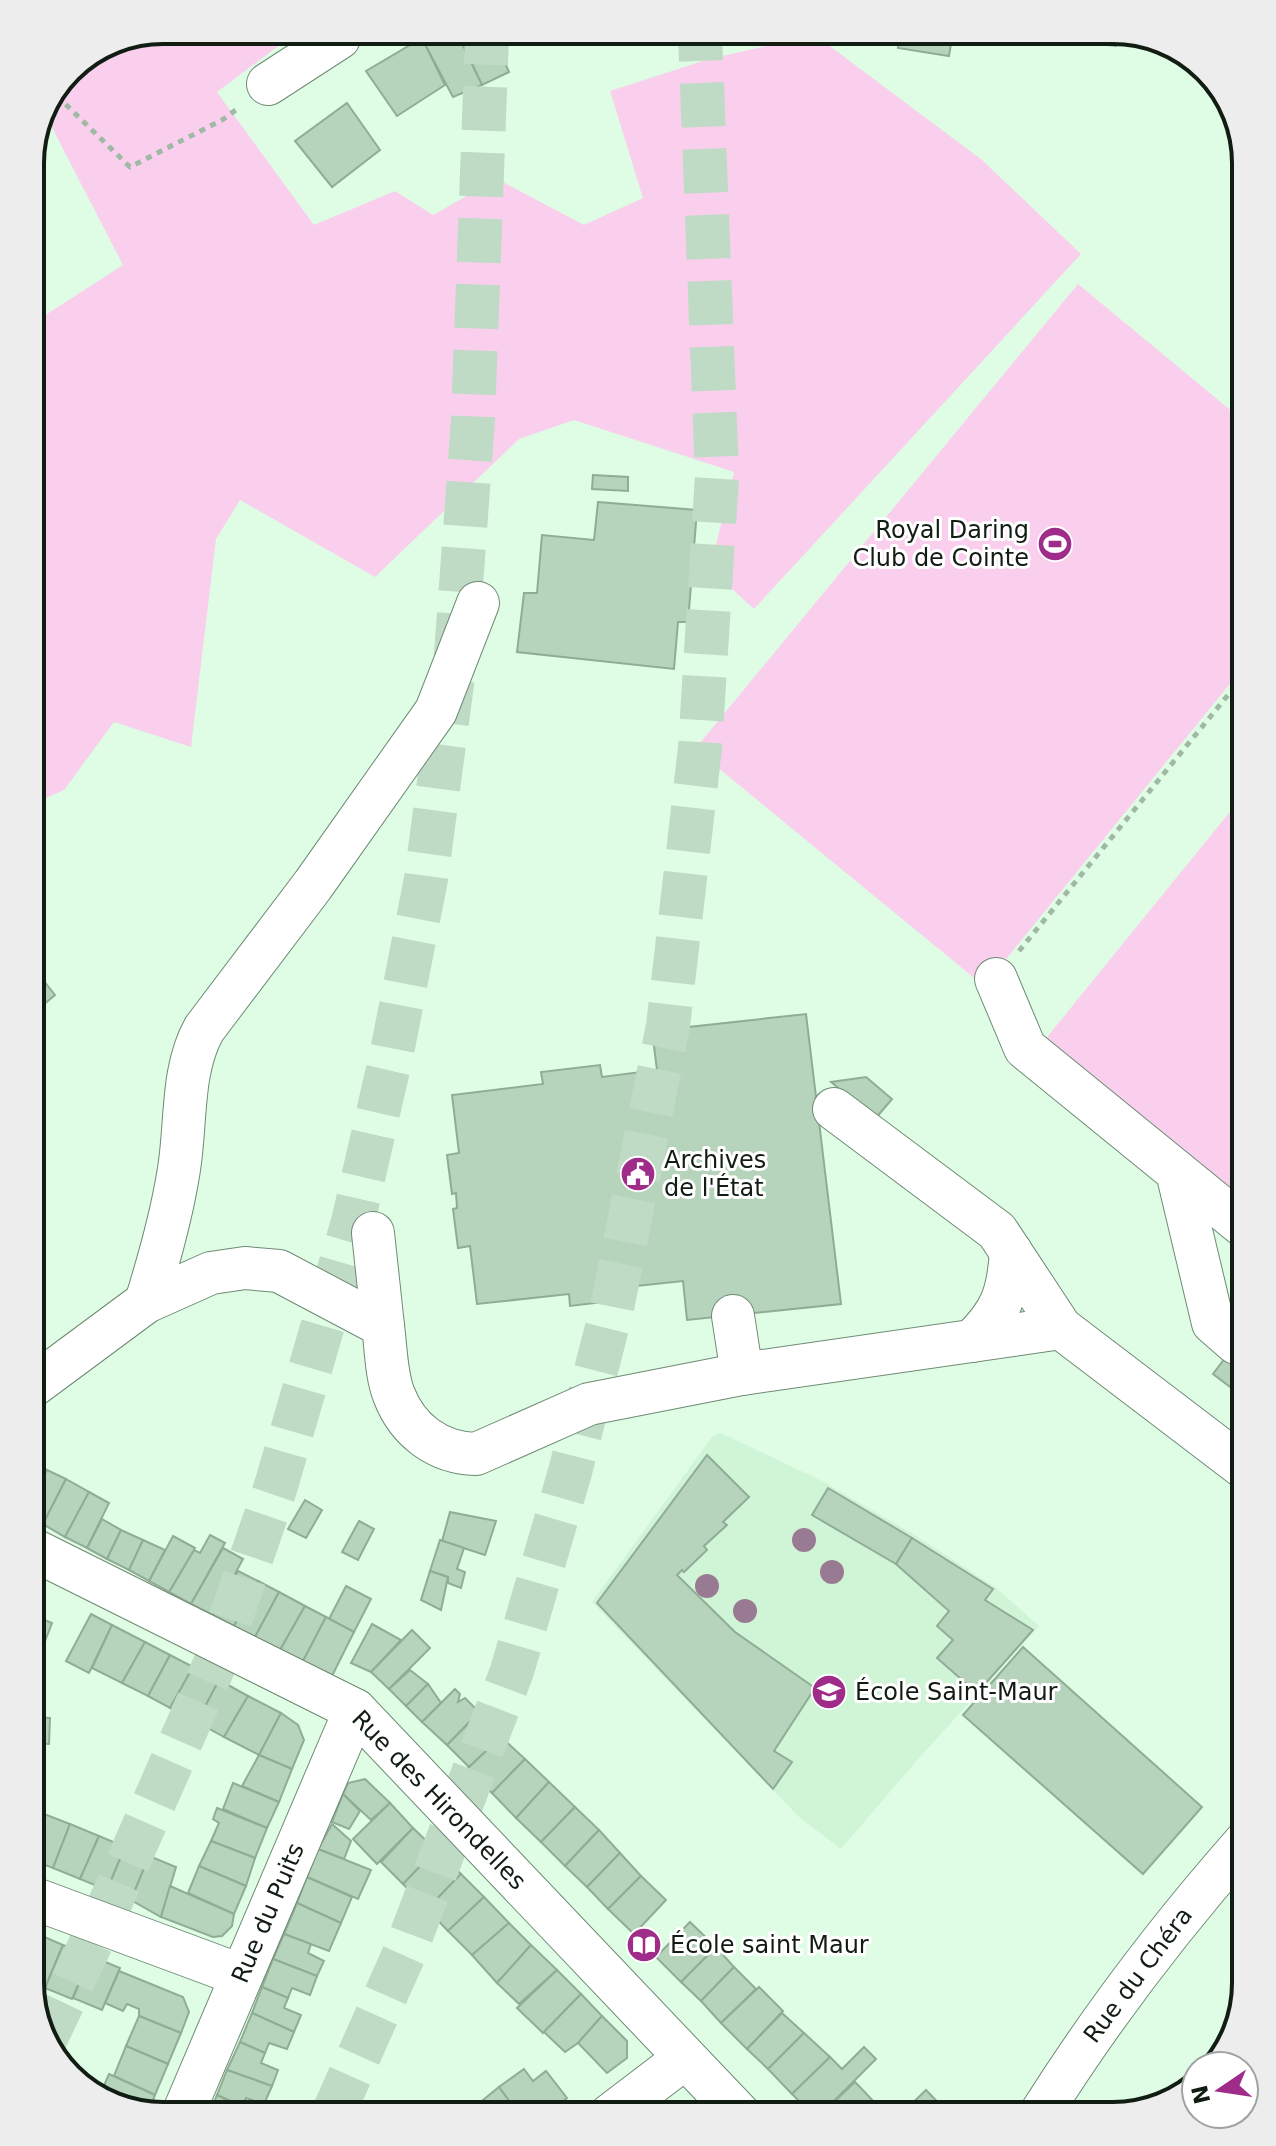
<svg xmlns="http://www.w3.org/2000/svg" width="1276" height="2146" viewBox="0 0 1276 2146" font-family="'DejaVu Sans',sans-serif">
<style>
.built{fill:#cff4d6}
.green{fill:#f9cfed}
.building{fill:#b6d3bb;stroke:#8fac95;stroke-width:2}
.lines{fill:none;stroke-linecap:round;stroke-linejoin:round}
.highway-tunnel{stroke:#c0dbc5;stroke-width:44;stroke-dasharray:44 22;stroke-linecap:butt}
.minor-casing{stroke:#6e8a74;stroke-width:44}
.path{stroke:#a0b9a4;stroke-width:5;stroke-dasharray:6 6;stroke-linecap:butt}
.minor{stroke:#fff;stroke-width:42}
.tree{fill:#987b92}
.labels{text-anchor:middle;stroke-width:6;stroke-linejoin:round;paint-order:stroke}
.poi-label{font-size:24px;fill:#111c13;stroke:#fff;text-anchor:start}
.street-label{font-size:24px;fill:#111c13;stroke:#fff}
.rim{fill:none;stroke:#111c13;stroke-width:4}
</style>
<rect width="100%" height="100%" fill="#dffde4"/>
<!-- built -->
<path class="built" d="M721,1433L822,1481L913,1534L995,1587L1039,1626L919,1758L841,1849L799,1817L592,1602L712,1437Z"/>
<!-- green -->
<g class="green">
<path d="M815,35L982,160L1081,254L754,609L710,569L734,472L574,420L519,439L375,577L240,500L216,539L191,747L114,722L64,790L30,805V325L123,265L47,118L69,69L112,40L289,38L217,92L314,225L395,191L433,215L497,179L584,225L643,198L610,91L709,59Z"/>
<path d="M1078,284L1246,423V664L984,986L695,749Z"/>
<path d="M1246,792V1216L1039,1047Z"/>
</g>
<!-- building -->
<g class="building">
<path d="M1118,30L1116,46L1047,39L1048,31Z"/>
<path d="M900,32H953L949,56L898,48Z"/>
<path d="M511,36L496,43L509,72L482,85L459,37Z"/>
<path d="M421,37H459L482,85L453,97Z"/>
<path d="M422,38L445,85L397,116L366,71Z"/>
<path d="M347,103L380,150L332,187L295,141Z"/>
<path d="M593,475L628,477V491L592,489Z"/>
<path d="M598,502L697,510L688,622H678L674,669L517,652L524,593H537L542,535L594,540Z"/>
<path d="M33,967L55,995L30,1016V969Z"/>
<path d="M806,1014L841,1304L687,1320L683,1281L627,1287L628,1299L570,1306L569,1294L477,1304L470,1246L458,1248L453,1209L457,1208L456,1193L452,1194L447,1155L459,1153L452,1095L543,1084L541,1072L600,1065L602,1077L657,1070L652,1031Z"/>
<path d="M866,1077L892,1099L875,1119L831,1082Z"/>
<path d="M30,1271L44,1289L30,1302Z"/>
<path d="M1246,1330V1399L1213,1374Z"/>
<path d="M707,1455L749,1497L723,1522L727,1525L704,1546L707,1550L684,1572L682,1570L677,1575L735,1632L815,1688L774,1751L792,1762L773,1789L597,1603Z"/>
<path d="M30,1461L47,1470L30,1501Z"/>
<path d="M47,1470L66,1479L43,1524L30,1518V1501Z"/>
<path d="M66,1479L89,1492L65,1537L43,1524Z"/>
<path d="M828,1488L912,1538L896,1564L812,1515Z"/>
<path d="M89,1492L109,1503L87,1548L65,1537Z"/>
<path d="M305,1500L322,1510L306,1538L288,1529Z"/>
<path d="M450,1512L496,1521L485,1555L442,1541Z"/>
<path d="M102,1519L121,1530L107,1559L87,1548Z"/>
<path d="M359,1521L374,1529L358,1560L342,1552Z"/>
<path d="M121,1530L143,1540L129,1570L107,1559Z"/>
<path d="M210,1535L225,1543L191,1604L169,1592L194,1550L200,1553Z"/>
<path d="M173,1536L195,1548L169,1592L149,1581Z"/>
<path d="M912,1538L993,1589L985,1600L1033,1630L977,1693L937,1658L953,1640L937,1626L949,1611L896,1564Z"/>
<path d="M143,1540L165,1550L149,1581L129,1570Z"/>
<path d="M440,1540L464,1548L457,1569L465,1572L461,1588L448,1583V1577L430,1571Z"/>
<path d="M223,1548L243,1559L213,1615L191,1604Z"/>
<path d="M238,1571L258,1581L234,1626L213,1615Z"/>
<path d="M430,1571L448,1577L441,1610L421,1600Z"/>
<path d="M258,1581L279,1592L255,1637L234,1626Z"/>
<path d="M346,1586L371,1599L354,1632L329,1619Z"/>
<path d="M279,1592L305,1606L280,1650L255,1637Z"/>
<path d="M305,1606L326,1617L303,1661L280,1650Z"/>
<path d="M30,1614L52,1623L42,1649L30,1644Z"/>
<path d="M91,1614L112,1625L89,1673L66,1661Z"/>
<path d="M326,1617L354,1632L332,1676L303,1661Z"/>
<path d="M372,1624L401,1640L371,1672L351,1663Z"/>
<path d="M112,1625L145,1642L122,1683L92,1668Z"/>
<path d="M412,1630L430,1648L389,1689L371,1672Z"/>
<path d="M145,1642L170,1655L148,1696L122,1683Z"/>
<path d="M1023,1647L1202,1807L1143,1874L963,1715Z"/>
<path d="M170,1655L193,1667L170,1708L148,1696Z"/>
<path d="M193,1667L219,1680L197,1722L170,1708Z"/>
<path d="M410,1670L428,1684L406,1706L389,1689Z"/>
<path d="M219,1680L248,1696L224,1737L197,1722Z"/>
<path d="M428,1684L441,1703L422,1722L406,1706Z"/>
<path d="M455,1689L460,1694L458,1702L465,1698L479,1712L447,1745L422,1722Z"/>
<path d="M248,1696L281,1713L259,1755L224,1737Z"/>
<path d="M482,1710L505,1733L469,1767L447,1745Z"/>
<path d="M281,1713L298,1725L304,1740L292,1769L259,1755Z"/>
<path d="M30,1717L50,1718L49,1744L30,1743Z"/>
<path d="M501,1737L525,1759L492,1793L467,1769Z"/>
<path d="M259,1755L292,1769L279,1802L242,1786Z"/>
<path d="M525,1759L549,1782L516,1818L492,1793Z"/>
<path d="M365,1779L390,1803L371,1820L343,1794L348,1783Z"/>
<path d="M549,1782L575,1807L541,1842L516,1818Z"/>
<path d="M233,1783L279,1802L267,1828L223,1809Z"/>
<path d="M343,1794L360,1811L349,1829L332,1822Z"/>
<path d="M390,1803L413,1828L377,1864L353,1839Z"/>
<path d="M575,1807L599,1830L565,1866L541,1842Z"/>
<path d="M30,1808L44,1814L30,1848Z"/>
<path d="M217,1808L267,1828L255,1858L211,1841L219,1823L213,1819Z"/>
<path d="M44,1814L70,1824L53,1868L30,1859V1848Z"/>
<path d="M70,1824L99,1836L80,1879L53,1868Z"/>
<path d="M332,1824L351,1841L344,1859L318,1849Z"/>
<path d="M413,1828L436,1850L403,1884L381,1862Z"/>
<path d="M599,1830L620,1853L587,1887L565,1866Z"/>
<path d="M99,1836L125,1847L107,1890L80,1879Z"/>
<path d="M211,1841L255,1858L246,1886L199,1866Z"/>
<path d="M125,1847L149,1856L131,1900L107,1890Z"/>
<path d="M318,1849L371,1870L358,1899L307,1877Z"/>
<path d="M436,1850L461,1874L427,1909L403,1884Z"/>
<path d="M620,1853L641,1876L608,1909L587,1887Z"/>
<path d="M149,1856L176,1867L161,1917L131,1900Z"/>
<path d="M199,1866L246,1886L234,1914L188,1893Z"/>
<path d="M461,1874L484,1897L448,1931L427,1909Z"/>
<path d="M641,1876L666,1900L634,1934L608,1909Z"/>
<path d="M307,1877L352,1897L341,1923L297,1903Z"/>
<path d="M170,1886L234,1914L232,1926L222,1936L213,1937L161,1917Z"/>
<path d="M484,1897L509,1923L472,1955L448,1931Z"/>
<path d="M297,1903L341,1923L329,1951L284,1934Z"/>
<path d="M690,1922L716,1947L681,1982L656,1957Z"/>
<path d="M509,1923L531,1945L497,1983L472,1955Z"/>
<path d="M33,1932L63,1945L45,1988L30,1982V1940Z"/>
<path d="M284,1934L311,1944L308,1953L324,1961L317,1976L273,1959Z"/>
<path d="M63,1945L91,1956L72,1999L45,1988Z"/>
<path d="M531,1945L557,1970L519,2004L497,1983Z"/>
<path d="M716,1947L734,1967L701,2001L681,1982Z"/>
<path d="M91,1956L120,1968L102,2010L73,1998Z"/>
<path d="M273,1959L317,1976L310,1995L292,1988L288,1998L262,1987Z"/>
<path d="M734,1967L756,1989L721,2023L701,2001Z"/>
<path d="M557,1970L581,1994L543,2033L517,2008Z"/>
<path d="M119,1971L183,1997L189,2012L181,2033L139,2016V2009L127,2004L123,2011L105,2003Z"/>
<path d="M262,1987L288,1998L284,2008L301,2015L294,2032L252,2013Z"/>
<path d="M759,1987L783,2011L747,2049L721,2023Z"/>
<path d="M581,1994L602,2016L578,2043L565,2052L544,2032Z"/>
<path d="M252,2013L294,2032L287,2049L269,2043L265,2053L240,2042Z"/>
<path d="M782,2013L804,2033L768,2069L747,2049Z"/>
<path d="M139,2016L181,2033L168,2064L126,2046Z"/>
<path d="M602,2016L627,2041V2058L607,2073L578,2043Z"/>
<path d="M804,2033L830,2057L792,2094L768,2069Z"/>
<path d="M240,2042L265,2053L261,2063L278,2070L272,2086L227,2070Z"/>
<path d="M126,2046L168,2064L155,2095L114,2076Z"/>
<path d="M864,2047L876,2059L819,2116H814L792,2094L830,2057L842,2069Z"/>
<path d="M524,2069L533,2081L546,2071L567,2098L544,2116H520L499,2087Z"/>
<path d="M227,2070L272,2086L264,2104L246,2098L242,2106L217,2095Z"/>
<path d="M109,2074L155,2095L148,2113L99,2097Z"/>
<path d="M855,2082L878,2106L868,2116H819Z"/>
<path d="M499,2087L520,2116H480L473,2108Z"/>
<path d="M926,2090L951,2116H899Z"/>
<path d="M217,2095L253,2113L252,2116H209Z"/>
<path d="M675,2107H692L700,2116H663Z"/>
</g>
<g class="lines">
<!-- highway-tunnel -->
<g class="highway-tunnel">
<path d="M44,2042L111,1901L216,1661L275,1489L353,1222L392,1052L426,879L456,654L473,420L487,36"/>
<path d="M332,2116L405,1952L512,1671L570,1472L612,1308L668,1026L700,748L717,476L700,34"/>
</g>
<defs>
<g id="minor">
<path d="M268,84L339,38"/>
<path d="M996,979L1025,1048L1246,1228"/>
<path d="M834,1109L997,1231L1061,1328L1246,1469"/>
<path d="M1177,1172L1213,1323L1236,1343"/>
<path d="M373,1233L383,1326"/>
<path d="M146,1302C159,1260 171,1218 178,1175C187,1127 180,1072 204,1029L313,885L436,711L478,603"/>
<path d="M733,1316L742,1374"/>
<path d="M972,1341C1002,1312 1008,1293 1011,1252"/>
<path d="M30,1388L146,1302L211,1273L245,1268L279,1271L383,1326C386,1348 386,1375 394,1395C408,1431 438,1453 476,1454L589,1404L742,1374L1061,1328"/>
<path d="M30,1548L355,1710L741,2116"/>
<path d="M30,1897L240,1975"/>
<path d="M182,2116L355,1710"/>
<path d="M609,2116L685,2058"/>
<path d="M1039,2116C1100,2019 1170,1927 1246,1841"/>
</g>
</defs>
<!-- minor casing -->
<use href="#minor" class="minor-casing"/>
<!-- path -->
<g class="path">
<path d="M57,96L130,167L222,120L240,107"/>
<path d="M1019,951L1246,673"/>
</g>
<!-- minor -->
<use href="#minor" class="minor"/>
</g>
<!-- trees -->
<g class="tree">
<circle cx="804" cy="1540" r="12"/>
<circle cx="832" cy="1572" r="12"/>
<circle cx="707" cy="1586" r="12"/>
<circle cx="745" cy="1611" r="12"/>
</g>
<!-- icons -->
<defs>
<symbol id="stadium-disc" viewBox="-11 -11 22 22"><circle r="9.5" fill="#9e2c88" stroke="#fff"/><path d="M0-5a6.5 5 0 1 0 0 10a6.5 5 0 1 0 0-10ZM-3.5-1.8h7v3.6h-7Z" fill="#fff"/></symbol>
<symbol id="civic-disc" viewBox="-11 -11 22 22"><circle r="9.5" fill="#9e2c88" stroke="#fff"/><path d="M-.6-6.5H3V-4.5H.6V-3L4-1V1h2V6H-6V1h2V-1L-.6-3ZM-1.2 2.5V6h2.4V2.5Z" fill="#fff"/></symbol>
<symbol id="school-disc" viewBox="-11 -11 22 22"><circle r="9.5" fill="#9e2c88" stroke="#fff"/><path d="M0-5L7-2L0 1L-7-2ZM-4 1L0 2.5L4 1V4Q0 6-4 4Z" fill="#fff"/></symbol>
<symbol id="library-disc" viewBox="-11 -11 22 22"><circle r="9.5" fill="#9e2c88" stroke="#fff"/><path d="M-6-4Q-3-5.5-.7-3.5V5Q-3 3-6 4ZM6-4Q3-5.5 .7-3.5V5Q3 3 6 4Z" fill="#fff"/></symbol>
</defs>
<g fill-rule="evenodd">
<use href="#stadium-disc" x="1035" y="524" width="40" height="40"/>
<use href="#civic-disc" x="618" y="1154" width="40" height="40"/>
<use href="#school-disc" x="809" y="1672" width="40" height="40"/>
<use href="#library-disc" x="624" y="1925" width="40" height="40"/>
</g>
<g class="labels">
<!-- poi labels -->
<g class="poi-label">
<text x="1029" y="538" text-anchor="end">Royal Daring<tspan x="1029" dy="28">Club de Cointe</tspan></text>
<text x="664" y="1168">Archives<tspan x="664" dy="28">de l'État</tspan></text>
<text x="855" y="1700">École Saint-Maur</text>
<text x="670" y="1953">École saint Maur</text>
</g>
<!-- street labels -->
<g class="street-label">
<text transform="translate(439 1800) rotate(46)" y="8">Rue des Hirondelles</text>
<text transform="translate(268 1913) rotate(-67)" y="8">Rue du Puits</text>
<text transform="translate(1138 1975) rotate(-53)" y="8">Rue du Chéra</text>
</g>
</g>
<!-- crop -->
<path d="M0 0H1276V2146H0ZM163 44H1113A119 119 0 0 1 1232 163V1983A119 119 0 0 1 1113 2102H163A119 119 0 0 1 44 1983V163A119 119 0 0 1 163 44Z" fill="#ecedec" fill-rule="evenodd"/>
<path class="rim" d="M163 44H1113A119 119 0 0 1 1232 163V1983A119 119 0 0 1 1113 2102H163A119 119 0 0 1 44 1983V163A119 119 0 0 1 163 44Z"/>
<!-- north arrow -->
<g transform="translate(1220 2090) rotate(257)"><circle r="38" fill="#ffffff" stroke="#a0a4a1" stroke-width="2"/>
<path d="M0-6L14 30L0 20L-14 30Z" fill="#9e2c88"/>
<text y="-12" font-size="22" font-weight="bold" text-anchor="middle" fill="#111c13">N</text>
</g>
</svg>
